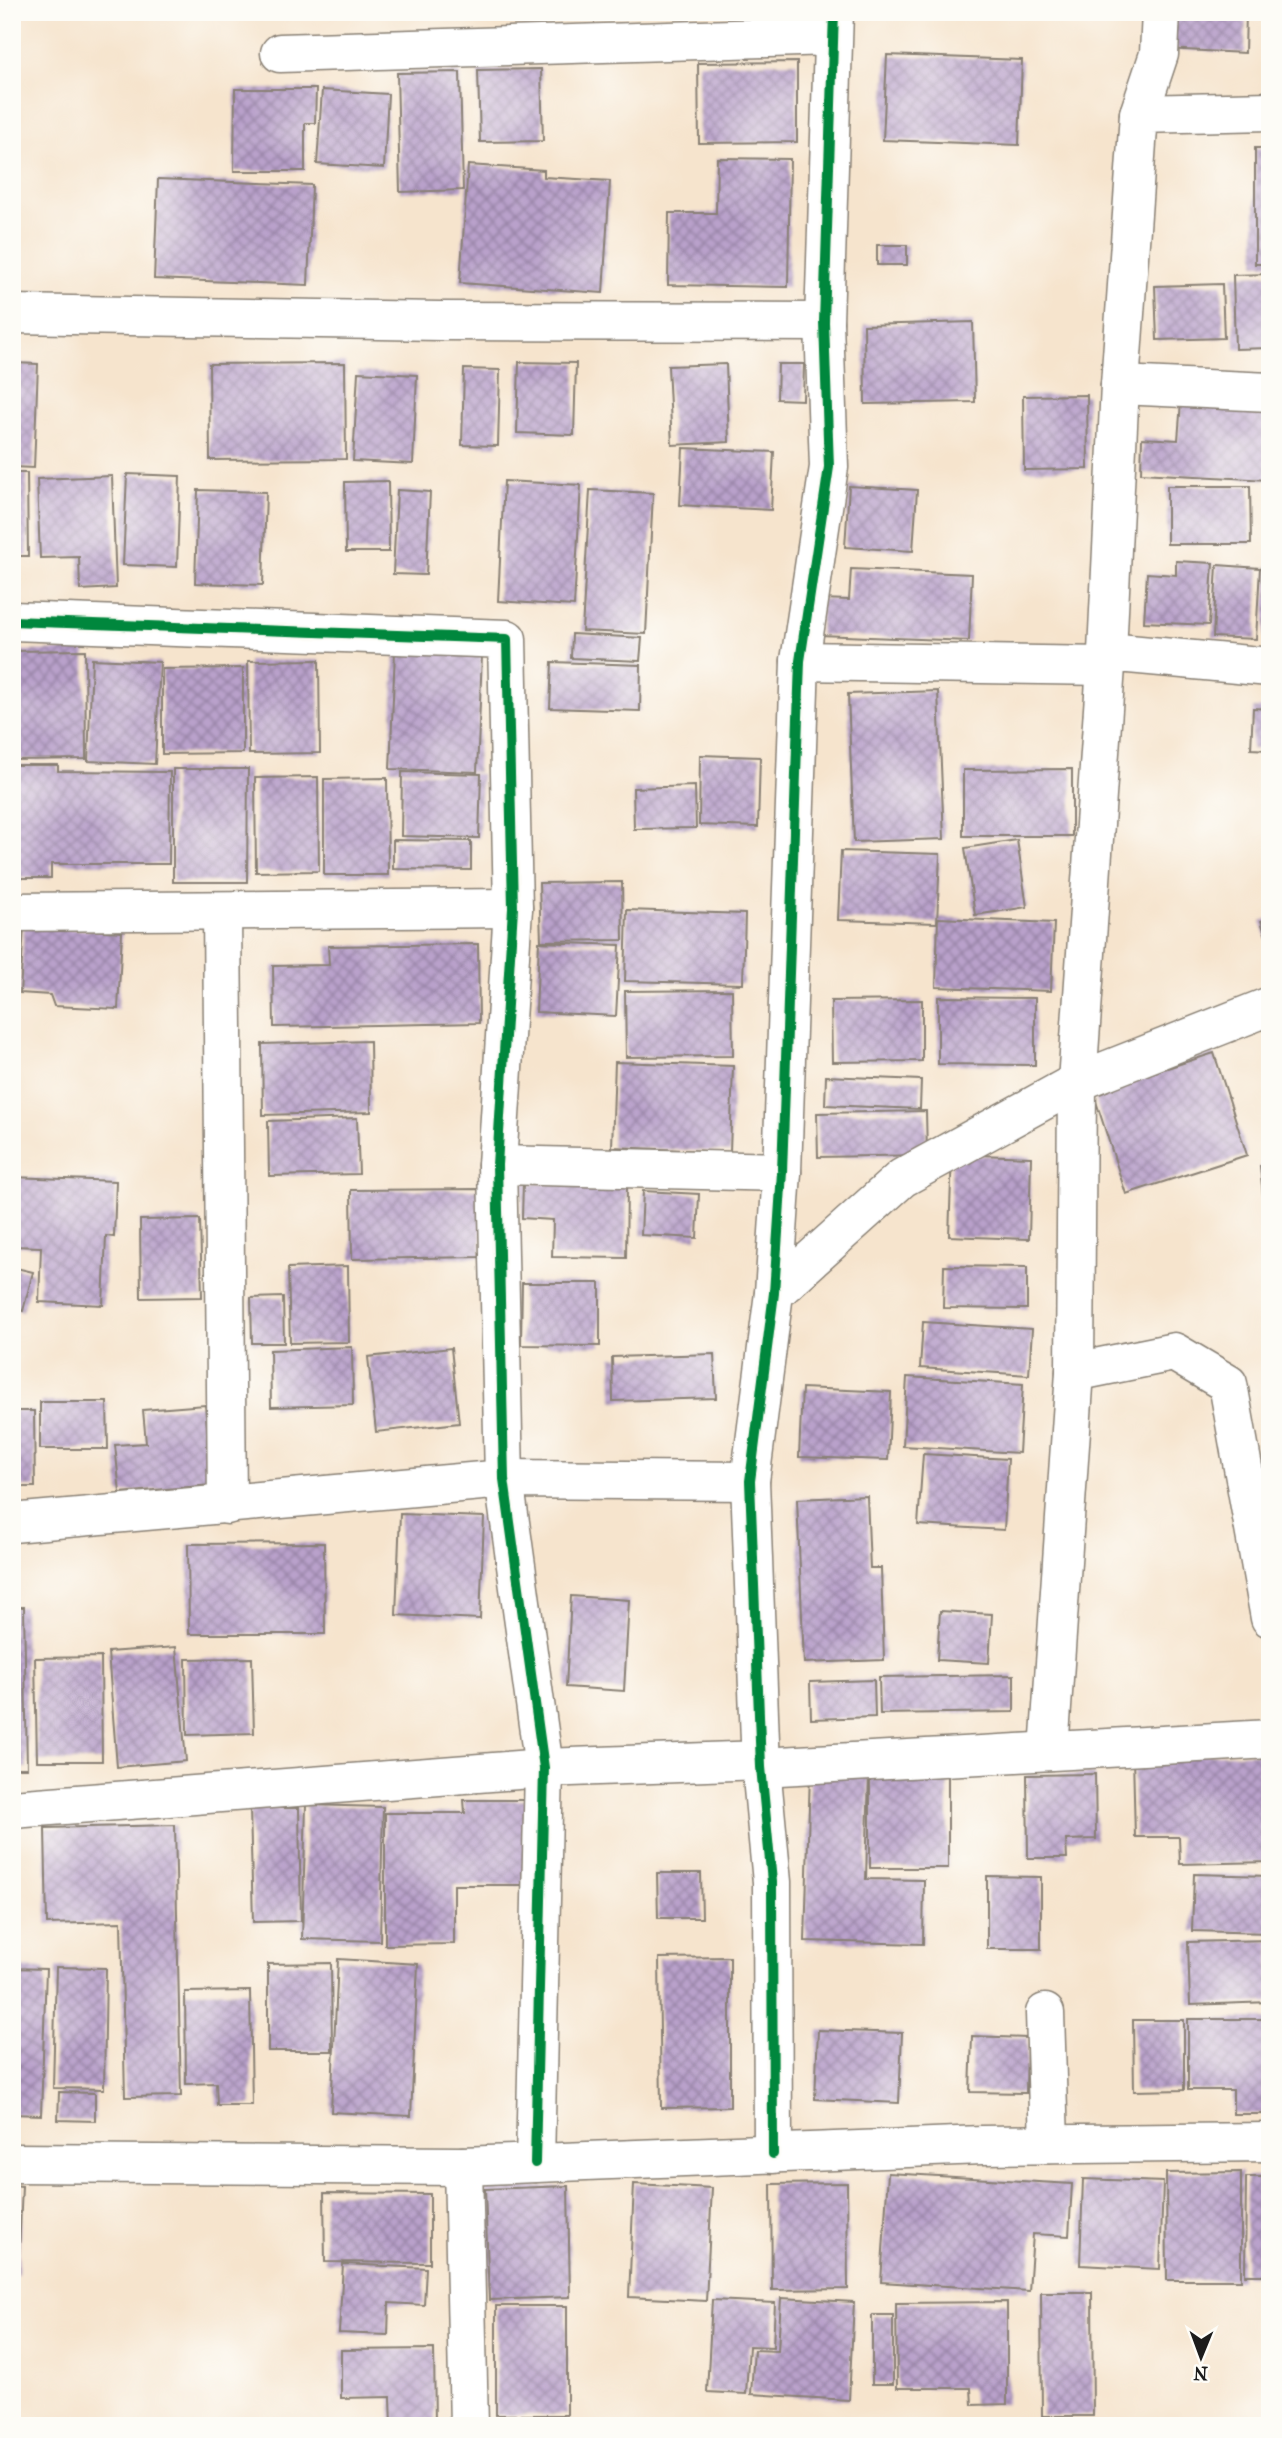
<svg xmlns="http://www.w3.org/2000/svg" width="1282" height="2438" viewBox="0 0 1282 2438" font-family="'IM FELL French Canon',serif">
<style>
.building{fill:url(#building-cross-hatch)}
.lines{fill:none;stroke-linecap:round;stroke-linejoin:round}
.minor-casing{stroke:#898074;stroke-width:41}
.minor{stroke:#fff;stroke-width:38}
.cycleway-casing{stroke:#fdfcf7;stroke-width:15}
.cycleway{stroke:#00873e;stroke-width:10}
</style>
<defs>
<pattern id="building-cross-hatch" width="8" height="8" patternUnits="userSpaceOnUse" patternTransform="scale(1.75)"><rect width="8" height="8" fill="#b9a1cb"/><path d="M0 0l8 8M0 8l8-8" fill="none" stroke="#9682a4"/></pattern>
</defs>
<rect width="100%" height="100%" fill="#fdfcf7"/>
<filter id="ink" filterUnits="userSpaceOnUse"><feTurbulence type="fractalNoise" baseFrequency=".0143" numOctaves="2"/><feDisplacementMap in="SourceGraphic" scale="14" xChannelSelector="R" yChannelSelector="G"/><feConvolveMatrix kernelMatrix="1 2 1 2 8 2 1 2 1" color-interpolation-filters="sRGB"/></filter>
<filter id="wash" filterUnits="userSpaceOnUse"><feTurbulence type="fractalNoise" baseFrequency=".00686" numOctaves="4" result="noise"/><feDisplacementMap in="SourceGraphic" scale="28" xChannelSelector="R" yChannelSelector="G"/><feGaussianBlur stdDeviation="1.57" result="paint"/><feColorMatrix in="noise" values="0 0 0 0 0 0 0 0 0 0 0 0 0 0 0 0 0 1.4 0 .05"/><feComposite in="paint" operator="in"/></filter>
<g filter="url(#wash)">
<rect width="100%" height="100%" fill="#f6e4cd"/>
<g id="blocks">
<!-- building -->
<g class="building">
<path d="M1166,12H1246L1245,53L1164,49Z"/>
<path d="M887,55L1022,60L1019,145L883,140Z"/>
<path d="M797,62V142L699,143L698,63Z"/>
<path d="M541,69L543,141L480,142L478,70Z"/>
<path d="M460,72L463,190L400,192L397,73Z"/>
<path d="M235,89H316L315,123H305V171H234Z"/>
<path d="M322,90L388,94L384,168L317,164Z"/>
<rect x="1255" y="148" width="15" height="116"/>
<path d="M717,158L790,159L788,287L668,285L669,213H716Z"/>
<path d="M468,165L544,170V177L610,181L603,293L460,283Z"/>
<path d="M158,179L312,185L308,285L154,279Z"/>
<rect x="877" y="245" width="30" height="20"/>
<path d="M1270,274V348L1235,349L1233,275Z"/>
<path d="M1222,284L1224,338L1157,340L1155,286Z"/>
<path d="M973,322L975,402L865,404L864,325Z"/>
<path d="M519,362L576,363L574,435L517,433Z"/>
<path d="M12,363L38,364L34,468L12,467Z"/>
<path d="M345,363L346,459L210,460L209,364Z"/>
<path d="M726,364L729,442L672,445L668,366Z"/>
<path d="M778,364H804L803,400L777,399Z"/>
<path d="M464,369L500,370L498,446L462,445Z"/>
<path d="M358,372L417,375L413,464L353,461Z"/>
<path d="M1087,395L1088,469L1024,470L1023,396Z"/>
<path d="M1181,402L1270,407L1268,480L1141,473L1142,438L1178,440Z"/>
<path d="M683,448L774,452L771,510L680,505Z"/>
<path d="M12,473H27L28,556H12Z"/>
<path d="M127,474L180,476L177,567L123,565Z"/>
<path d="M112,476L116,588L80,590L79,557L40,558L37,479Z"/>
<path d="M388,481L389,552H346L345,482Z"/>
<path d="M504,481L581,485L574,606L498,601Z"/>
<path d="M849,486L917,490L913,551L845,547Z"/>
<path d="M1167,486H1250L1251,544H1167Z"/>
<path d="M198,490L266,492L263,585L195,583Z"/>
<path d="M397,490L430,492L426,575L393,574Z"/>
<path d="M590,490L653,493L646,634L582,631Z"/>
<path d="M1176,561L1213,563L1209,625L1144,622L1147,573L1176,575Z"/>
<path d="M1217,565L1260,568L1256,639L1213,637Z"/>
<path d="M1268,565H1270V640L1264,639Z"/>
<path d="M851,569L972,574L969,641L820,635L821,599L849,600Z"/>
<path d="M572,634L642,638L640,661L571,658Z"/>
<path d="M85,650L86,759L12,760V651Z"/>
<path d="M395,651L482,655L477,772L390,769Z"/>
<path d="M92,659L160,662L155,764L88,761Z"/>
<path d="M319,660L320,753L249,754L248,661Z"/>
<path d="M552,662L641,665L640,711L550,708Z"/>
<path d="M243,668V753L162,754V669Z"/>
<path d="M938,691L944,839L854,842L848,694Z"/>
<path d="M1253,708L1270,709V750L1251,749Z"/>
<path d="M700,755L760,757L758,827L699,825Z"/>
<path d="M12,765H58V771L170,772L169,864H51V878H12Z"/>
<path d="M173,769H248L247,882H173Z"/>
<path d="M1072,769V836H963V770Z"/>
<path d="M402,772L481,774L479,838L401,836Z"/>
<path d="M318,777L319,871L256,872L255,778Z"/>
<path d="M387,778L388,875H324V779Z"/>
<path d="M695,786L696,828L634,829L633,788Z"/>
<path d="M393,840L471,841V870L393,869Z"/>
<path d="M1017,840L1027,907L975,915L965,848Z"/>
<path d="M841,851L940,854L937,923L838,920Z"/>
<path d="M622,882L623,940L541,941L539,883Z"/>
<path d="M627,910L745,914L743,984L625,981Z"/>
<path d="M938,918L1054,923L1051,991L936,987Z"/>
<path d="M1270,918V946H1269L1261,921Z"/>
<path d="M24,926L122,932L118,1009L54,1006L50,995L20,993Z"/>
<path d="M539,942L620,945L616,1016L536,1012Z"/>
<path d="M478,944L479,1023L274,1027L273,966L329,965L328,946Z"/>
<path d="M732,990L733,1056L626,1057L625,991Z"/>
<path d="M938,997L1035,998V1065L938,1064Z"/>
<path d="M922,1000V1061L832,1062L831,1001Z"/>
<path d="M370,1041L371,1112L263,1115L262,1044Z"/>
<path d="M1214,1053L1247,1155L1126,1194L1093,1092Z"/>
<path d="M615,1062L733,1066L730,1152L612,1147Z"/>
<path d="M826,1076L921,1080L920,1109L825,1105Z"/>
<path d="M926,1111L927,1155L818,1157L817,1113Z"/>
<path d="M357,1118L359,1174L269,1176L268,1121Z"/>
<path d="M952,1154L1031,1157L1029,1239L949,1236Z"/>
<path d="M1270,1165V1245H1268L1260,1166Z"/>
<path d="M12,1177L116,1181L114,1237L106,1236L103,1305L39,1302L41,1247L12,1246Z"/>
<path d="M523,1183L627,1186L626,1258L552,1257L553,1220L522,1218Z"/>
<path d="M481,1189V1257L352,1259L351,1190Z"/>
<path d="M643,1191L699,1194L697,1238L641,1235Z"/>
<path d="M200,1219L202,1297L141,1298L140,1220Z"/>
<path d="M348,1266L349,1342L290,1343L288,1268Z"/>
<path d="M944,1266L1027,1267V1309L943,1308Z"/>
<path d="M12,1267L33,1272L23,1311L12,1308Z"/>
<path d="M522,1283H600V1346L521,1345Z"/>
<path d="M283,1297L284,1343H252L251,1298Z"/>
<path d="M923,1322L1032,1329L1029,1375L920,1368Z"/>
<path d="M352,1347L353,1405L271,1407L270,1350Z"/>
<path d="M451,1348L459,1423L376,1432L368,1357Z"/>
<path d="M714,1354L716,1398L613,1401L612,1357Z"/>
<path d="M907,1377L1023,1384L1019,1453L903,1446Z"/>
<path d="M802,1388L891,1392L888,1460L799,1457Z"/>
<path d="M40,1402H107L108,1449H40Z"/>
<path d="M205,1405L212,1485L120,1493L115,1445L146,1443L143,1410Z"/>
<path d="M12,1411H34L35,1487H12Z"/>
<path d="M923,1454L1008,1459L1004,1530L918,1525Z"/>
<path d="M867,1496L870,1568H881L884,1660L804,1663L797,1499Z"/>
<path d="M400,1514L484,1517L480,1619L396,1615Z"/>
<path d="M324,1543L325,1634H189L188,1544Z"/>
<path d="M571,1596L629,1600L624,1691L566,1687Z"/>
<path d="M12,1607H24L27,1768H12Z"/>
<path d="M940,1611L992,1614L989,1663L937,1660Z"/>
<path d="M176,1647L186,1761L117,1767L108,1652Z"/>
<path d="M101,1657L102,1761H37L35,1658Z"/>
<path d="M252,1658L254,1733L187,1735L186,1659Z"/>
<path d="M1014,1675V1712L880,1714L879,1677Z"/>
<path d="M874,1680L875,1717L811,1719L810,1682Z"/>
<path d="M1270,1753V1862L1180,1864L1179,1837H1135L1133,1756Z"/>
<path d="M810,1772L869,1773L866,1879L924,1880L923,1944L805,1941Z"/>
<path d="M1095,1774L1096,1839L1066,1840L1067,1858H1028L1027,1775Z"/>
<rect x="870" y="1776" width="78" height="92"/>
<path d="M464,1800H533L532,1885H454V1944L385,1945V1813H465Z"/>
<path d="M306,1805L383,1807L380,1941L302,1939Z"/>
<path d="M250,1808H299L301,1921L253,1922Z"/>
<path d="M175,1825L181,2096L125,2097L121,1922L47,1924L45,1828Z"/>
<path d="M657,1873H701L702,1918H658Z"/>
<path d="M1194,1874L1270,1876V1933L1192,1931Z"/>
<path d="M987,1876L1041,1877V1949H987Z"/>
<path d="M1270,1940V2002L1190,2005L1188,1942Z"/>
<path d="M730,1957V2107L661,2108L659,1958Z"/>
<path d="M338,1959L418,1964L411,2116L331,2112Z"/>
<path d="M331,1963L332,2051H268V1964Z"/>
<path d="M56,1967L106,1968L104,2089L53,2088Z"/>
<path d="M12,1968L46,1969L41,2115L12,2114Z"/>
<path d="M250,1991L252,2105H217L216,2083L186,2084L185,1992Z"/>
<path d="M1188,2019H1270V2114H1233V2090H1188Z"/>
<path d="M1133,2020H1184V2090L1134,2091Z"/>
<path d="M818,2030L902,2033L899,2103L815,2099Z"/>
<path d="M972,2036L1027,2038L1026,2093L970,2092Z"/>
<path d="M59,2092L95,2093V2121L58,2120Z"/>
<path d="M1241,2172V2280H1167L1166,2173Z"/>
<path d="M888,2173L1072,2184L1069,2236L1033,2234L1029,2291L881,2282Z"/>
<path d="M1246,2177H1270V2275H1245Z"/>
<path d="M1083,2179L1163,2182L1160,2269L1080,2265Z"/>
<path d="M847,2183L848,2289L772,2290L771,2184Z"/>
<path d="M634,2184L712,2188L706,2301L629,2297Z"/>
<path d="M12,2185L22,2186L18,2275H12Z"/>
<path d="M568,2186L570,2297L489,2300L485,2189Z"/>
<path d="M324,2193L430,2194V2263L325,2262Z"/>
<path d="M343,2264L426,2268L424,2305L389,2303L388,2335L339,2333Z"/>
<path d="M1041,2292H1092L1093,2416H1042Z"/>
<path d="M781,2298L854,2302L849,2400L751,2394L754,2350L778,2351Z"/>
<path d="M712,2300L775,2303L773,2347L749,2346L746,2394L707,2392Z"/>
<path d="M1007,2302V2404L972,2405L971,2388H897L896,2303Z"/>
<rect x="496" y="2306" width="71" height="109"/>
<rect x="872" y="2315" width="21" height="69"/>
<rect x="12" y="2318" width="5" height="60"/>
<path d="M434,2349L435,2426H392L391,2397L341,2398V2350Z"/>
</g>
</g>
</g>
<g filter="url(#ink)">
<use href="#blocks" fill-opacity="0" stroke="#898074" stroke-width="2"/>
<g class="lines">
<defs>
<g id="minor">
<path d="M280,53L831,36"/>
<path d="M1139,114L1159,54L1161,12"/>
<path d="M12,314L439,321L824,322"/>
<path d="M1120,385L1270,392"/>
<path d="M12,621L507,639L513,908L497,1165L504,1479L544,1768L535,2163"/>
<path d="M1107,652L1120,385L1139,114L1270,111"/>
<path d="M800,661L1106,666"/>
<path d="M12,912L513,908"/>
<path d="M222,912L227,1505"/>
<path d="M497,1165L782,1172"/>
<path d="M774,1293L902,1178L1077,1082L1270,1006"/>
<path d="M1075,1372L1174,1352L1228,1384L1270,1618"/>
<path d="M12,1523L504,1479L750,1481"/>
<path d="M1049,1751L1075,1372L1077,1082L1107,652L1270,667"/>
<path d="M761,1767L1270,1739"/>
<path d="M12,1809L544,1768L761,1760"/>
<path d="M1045,2013L1049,2144"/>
<path d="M773,2154L772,1882L761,1767L750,1481L774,1293L782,1172L800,661L829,467L824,322L834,12"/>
<path d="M12,2163L463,2166"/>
<path d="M469,2426L463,2166L982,2145L1270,2142"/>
</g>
</defs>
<!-- minor casing -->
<use href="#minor" class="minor-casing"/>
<!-- minor -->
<use href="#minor" class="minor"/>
<defs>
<g id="cycleway">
<path d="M12,621L507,639L513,908L497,1165L504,1479L544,1768L535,2163"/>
<path d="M773,2154L772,1882L761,1767L750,1481L774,1293L782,1172L800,661L829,467L824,322L834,12"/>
</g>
</defs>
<!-- cycleway casing -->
<use href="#cycleway" class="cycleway-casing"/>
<!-- cycleway -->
<use href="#cycleway" class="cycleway"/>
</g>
</g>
<!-- margin -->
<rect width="1282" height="2438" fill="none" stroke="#fdfcf7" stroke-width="42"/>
<!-- north arrow -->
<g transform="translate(1201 2357) rotate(181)" stroke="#fdfcf7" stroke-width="5" paint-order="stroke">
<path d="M0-5L12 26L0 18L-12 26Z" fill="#1c1c1c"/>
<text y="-10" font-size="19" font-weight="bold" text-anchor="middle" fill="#1c1c1c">N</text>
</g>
</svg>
